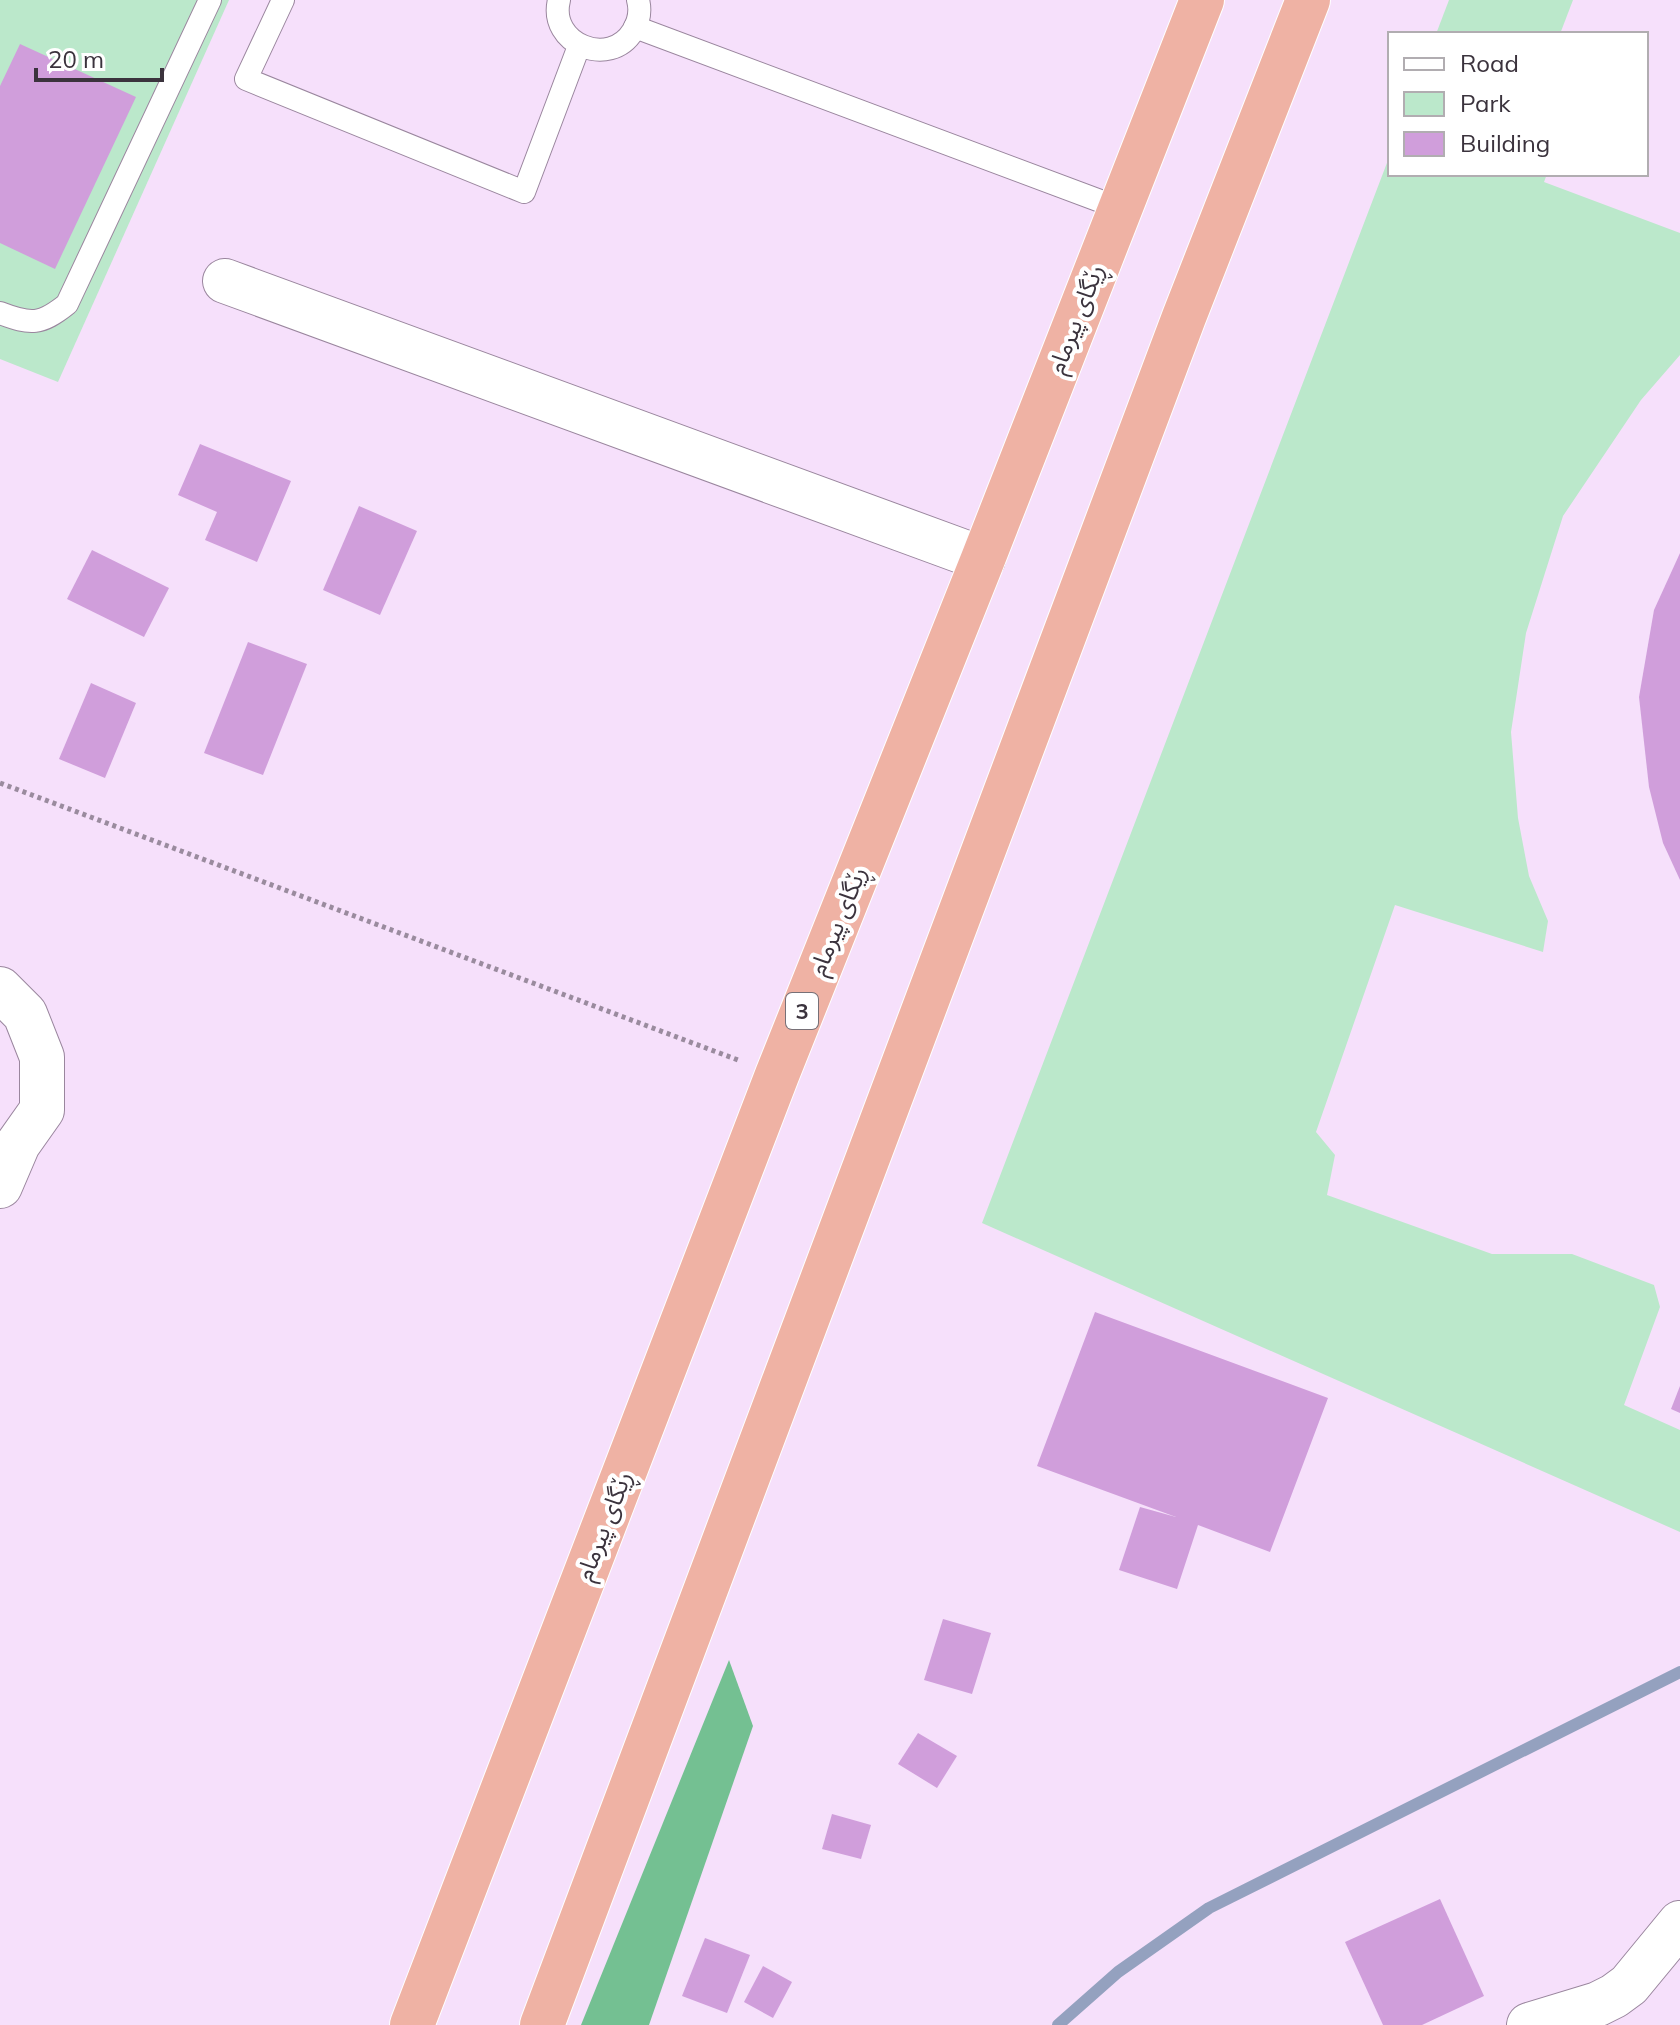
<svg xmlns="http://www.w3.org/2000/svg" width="1680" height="2025" viewBox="0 0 1680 2025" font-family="Mulish,'Noto Sans Arabic',sans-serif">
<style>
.green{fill:#bbe8cb}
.forest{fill:#74c092}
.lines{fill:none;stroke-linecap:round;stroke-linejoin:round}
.stream{stroke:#94a1bf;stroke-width:12}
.building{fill:#d09edb}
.service-casing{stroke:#9a869e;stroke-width:24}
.minor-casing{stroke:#9a869e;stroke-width:46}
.trunk-casing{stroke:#fff;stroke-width:46}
.path{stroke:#9a8b9e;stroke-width:5;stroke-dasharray:4 4;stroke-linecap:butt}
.service{stroke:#fff;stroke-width:22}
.minor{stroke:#fff;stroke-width:44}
.trunk{stroke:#efb2a4;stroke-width:44}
.labels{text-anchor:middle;stroke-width:8;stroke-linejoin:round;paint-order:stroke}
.shield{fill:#fff;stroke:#767077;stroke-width:2}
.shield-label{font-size:22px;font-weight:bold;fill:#3b333d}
.street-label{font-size:24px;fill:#3b333d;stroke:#fff}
</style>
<rect width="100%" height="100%" fill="#f6e0fb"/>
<!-- green -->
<g class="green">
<path d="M0,0H229L58,382L0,359Z"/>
<path d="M1449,0H1573L1560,34H1436Z"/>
<path d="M1390,155V174H1547L1544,182L1680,233V355L1641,400L1563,516L1526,633L1511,732L1518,818L1529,876L1548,921L1543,952L1395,905L1316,1132L1335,1155L1327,1195L1492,1254H1572L1654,1285L1660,1307L1624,1405L1680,1430V1532L982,1223Z"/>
</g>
<!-- forest -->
<path class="forest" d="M729,1660L753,1726L649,2025H581Z"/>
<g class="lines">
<!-- stream -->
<path class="stream" d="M1058,2025L1118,1972L1209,1908L1680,1672"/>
</g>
<!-- building -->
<g class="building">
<path d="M20,44L136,97L55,269L0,243V86Z"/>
<path d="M200,444L291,481L257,562L205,540L217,512L178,495Z"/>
<path d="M359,506L417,531L380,615L323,590Z"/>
<path d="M92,550L169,588L144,637L67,599Z"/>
<path d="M1680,553V880L1663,843L1649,787L1639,697L1654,610Z"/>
<path d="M248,642L307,664L263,775L204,753Z"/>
<path d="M91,683L136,703L105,778L59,759Z"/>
<path d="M1095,1312L1328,1398L1270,1552L1198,1525L1177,1589L1119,1570L1140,1507L1176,1517L1037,1466Z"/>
<path d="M1680,1386V1413L1671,1409Z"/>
<path d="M943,1619L991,1633L972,1694L924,1680Z"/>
<path d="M918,1733L957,1756L937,1788L898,1764Z"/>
<path d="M832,1814L871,1825L861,1859L822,1849Z"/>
<path d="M1440,1899L1484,1996L1422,2025H1383L1345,1942Z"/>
<path d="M705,1938L750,1955L727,2013L682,1996Z"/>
<path d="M763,1966L792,1982L773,2018L744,2002Z"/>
</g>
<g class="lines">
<defs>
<g id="service">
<path d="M283,0L246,79L524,192L579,46"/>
<path d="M559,0C548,44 610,69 633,31C639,21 641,11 638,0"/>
<path d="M635,27L1119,208"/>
<path d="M0,313C31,325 41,325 67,304L210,0"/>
</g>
<g id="minor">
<path d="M225,281L983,559"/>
<path d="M0,989L25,1014L42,1057V1110L18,1144L0,1186"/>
<path d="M1529,2025L1598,2004L1614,1996L1629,1985L1680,1923"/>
</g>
<g id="trunk">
<path d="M412,2025L777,1075L983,559L1202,0"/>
<path d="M542,2025L1184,317L1308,0"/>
</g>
</defs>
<!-- service casing -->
<use href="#service" class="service-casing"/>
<!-- minor casing -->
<use href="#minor" class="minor-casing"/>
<!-- trunk casing -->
<use href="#trunk" class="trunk-casing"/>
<!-- path -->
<path class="path" d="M0,783L738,1060"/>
<!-- service -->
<use href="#service" class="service"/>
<!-- minor -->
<use href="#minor" class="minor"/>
<!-- trunk -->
<use href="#trunk" class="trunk"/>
</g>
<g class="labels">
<!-- shield labels -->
<rect class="shield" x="786" y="993" width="32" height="36" rx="6"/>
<g class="shield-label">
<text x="802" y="1019">3</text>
</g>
<!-- street labels -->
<g class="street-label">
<text transform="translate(1076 319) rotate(-69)" y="8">ڕێگای پیرمام</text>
<text transform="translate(838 921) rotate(-68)" y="8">ڕێگای پیرمام</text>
<text transform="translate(604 1526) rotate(-69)" y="8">ڕێگای پیرمام</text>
</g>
</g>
<!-- legend -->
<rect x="1388" y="32" width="260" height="144" fill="#ffffff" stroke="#b1adb1" stroke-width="2"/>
<rect x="1404" y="58" width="40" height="12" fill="#ffffff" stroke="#b1adb1" stroke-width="2"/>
<text x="1460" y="72" font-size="24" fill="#3b333d">Road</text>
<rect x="1404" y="92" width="40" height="24" fill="#bbe8cb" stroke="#b1adb1" stroke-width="2"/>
<text x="1460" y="112" font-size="24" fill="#3b333d">Park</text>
<rect x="1404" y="132" width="40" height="24" fill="#d09edb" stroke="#b1adb1" stroke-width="2"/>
<text x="1460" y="152" font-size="24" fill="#3b333d">Building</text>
<!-- scale -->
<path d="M36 68v12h126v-12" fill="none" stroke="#3b333d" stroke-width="4"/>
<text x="48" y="68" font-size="24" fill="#3b333d" stroke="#ffffff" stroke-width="6" paint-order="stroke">20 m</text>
</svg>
